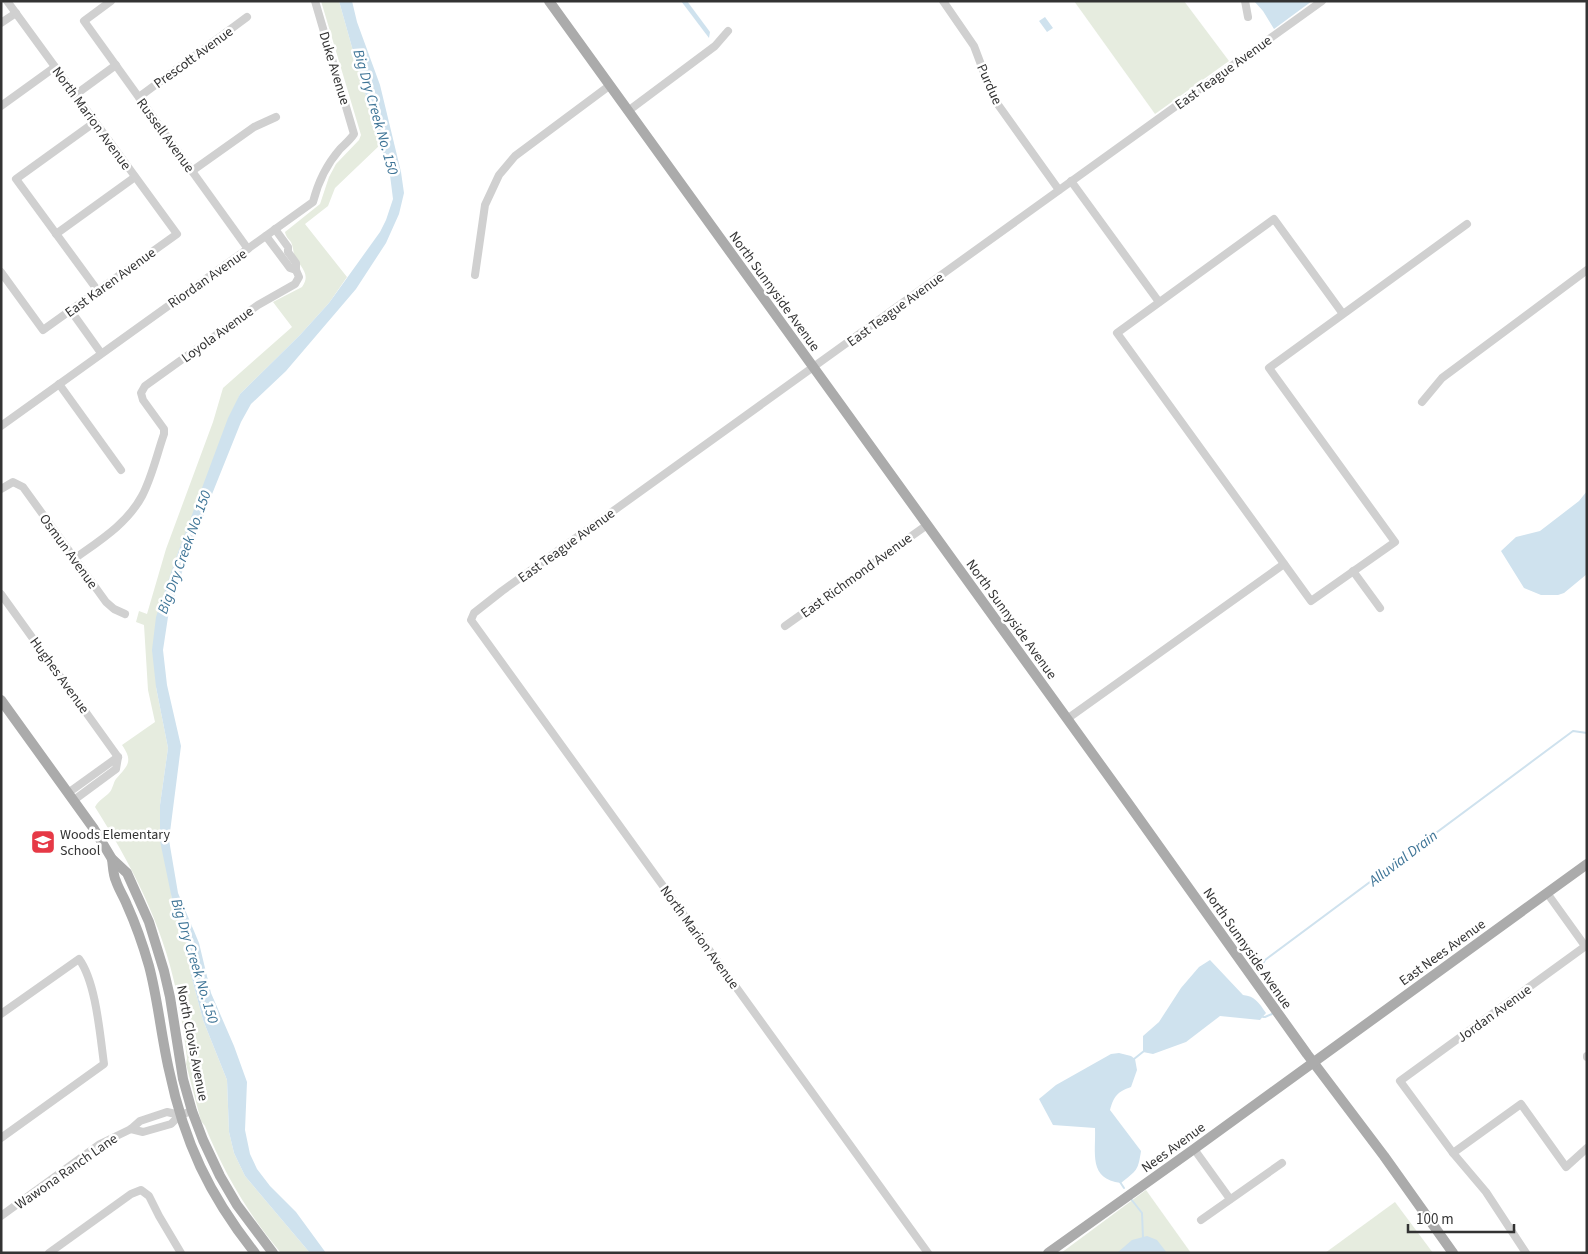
<svg xmlns="http://www.w3.org/2000/svg" width="1588" height="1254" viewBox="0 0 1588 1254" font-family="'Source Sans 3',sans-serif">
<style>
.green{fill:#e6ecdf}
.water{fill:#cfe2ee}
.lines{fill:none;stroke-linecap:round;stroke-linejoin:round}
.stream{stroke:#cfe2ee;stroke-width:2}
.minor{stroke:#d0d0d0;stroke-width:8}
.major{stroke:#ababab;stroke-width:10}
.labels{text-anchor:middle;stroke-width:5;stroke-linejoin:round;paint-order:stroke}
.street-label{font-size:14px;fill:#333;stroke:#fff}
.poi-label{font-size:14px;fill:#333;stroke:#fff;text-anchor:start}
.water-label{font-size:15px;font-style:italic;fill:#3f7597;stroke:#fff}
</style>
<rect width="100%" height="100%" fill="#fff"/>
<!-- green -->
<g class="green">
<path d="M321,1H339L362,83L381,144L335,188L328,206L305,224L347,277L329,303L300,335L240,394L177,555L156,687L168,748L160,805L172,899L186,939L191,975L203,1020L227,1080L229,1132L234,1153L245,1176L310,1253H281C248,1214 224,1173 205,1126L201,1121L186,1064L187,1058C184,1035 181,1013 176,990C162,923 131,864 95,807C99,800 104,798 109,793C113,789 113,783 116,779C127,766 134,762 122,745L155,722L148,690L144,625L136,622L139,611L147,614L166,549L213,422L223,388L292,327L273,302L302,287C312,273 299,267 294,254C293,250 293,246 291,242C288,238 286,237 285,232L320,204L329,177L336,164L359,140L361,135Z"/>
<path d="M1074,1H1184L1229,61L1155,114Z"/>
<path d="M1146,1190L1191,1253H1061Z"/>
<path d="M1395,1202L1433,1253H1325Z"/>
</g>
<!-- water -->
<g class="water">
<path d="M339,1H352L357,22L380,85L401,172L404,193L399,214L386,243L356,289L286,371L251,404L241,422L186,559L168,617L163,650L167,685L181,746L169,840L178,893L199,943L211,993L234,1046L247,1082L245,1130L250,1154L257,1169L270,1186L296,1212L326,1253H310L245,1176L234,1153L229,1132L227,1080L203,1020L191,975L186,939L172,899L160,841V805L168,748L156,687L152,650L156,617L177,555L228,418L240,394L300,335L329,303L380,232L386,220L393,199L390,175L362,83Z"/>
<path d="M681,1H687L710,32L709,38Z"/>
<path d="M1254,1H1312L1274,29L1263,11Z"/>
<path d="M1045,17L1053,28L1047,32L1039,21Z"/>
<path d="M1587,491V574L1564,593L1558,595H1541L1524,588L1501,551L1516,537L1540,531L1579,501Z"/>
<path d="M1210,960L1243,995C1255,996 1259,1003 1266,1013L1260,1020L1220,1016L1186,1042L1153,1054L1143,1052V1036L1159,1022L1181,988L1199,967Z"/>
<path d="M1119,1053L1131,1056L1135,1059L1137,1070L1131,1087C1117,1092 1114,1096 1110,1110L1141,1151C1138,1171 1137,1170 1121,1183C1088,1179 1096,1153 1095,1128L1053,1125L1039,1099L1056,1085L1111,1054Z"/>
<path d="M1147,1236L1157,1240L1167,1253H1117L1132,1240Z"/>
</g>
<g class="lines">
<!-- stream -->
<g class="stream">
<path d="M1283,1007L1284,1004L1263,975L1261,967L1265,960L1573,731L1587,733"/>
<path d="M1263,1017H1265L1272,1014"/>
<path d="M1134,1059L1144,1051"/>
<path d="M1120,1182L1124,1188"/>
<path d="M1131,1199L1142,1213L1143,1238"/>
</g>
<!-- minor -->
<g class="minor">
<path d="M111,1L84,21L248,249"/>
<path d="M943,1L974,46L994,99L1059,190"/>
<path d="M1245,1L1248,17"/>
<path d="M1,23L16,13"/>
<path d="M75,95L116,65"/>
<path d="M139,97L247,17"/>
<path d="M1,106L55,67"/>
<path d="M628,111L715,46L728,31"/>
<path d="M95,122L16,179L98,291"/>
<path d="M192,171L254,127L276,117"/>
<path d="M1071,181L1159,302"/>
<path d="M56,234L135,177"/>
<path d="M266,236L290,268L296,270"/>
<path d="M1,272L43,330L177,234L7,1"/>
<path d="M475,275L485,205L499,175L515,156L609,86"/>
<path d="M71,311L101,353"/>
<path d="M1343,314L1274,219L1117,333L1311,601L1395,542L1269,368L1467,224"/>
<path d="M59,384L121,470"/>
<path d="M1422,402L1442,378L1587,270"/>
<path d="M1,426L313,202C318,182 327,164 340,149C345,144 350,140 354,134L315,1"/>
<path d="M1,489L13,482L23,487L106,602L114,609L125,614"/>
<path d="M74,559C99,541 127,524 142,496C152,477 157,454 164,434V429L143,400L141,393L145,386L258,305L295,284L299,277L296,270V263L288,252V247L275,229"/>
<path d="M1353,571L1380,608"/>
<path d="M1,594L118,757"/>
<path d="M785,626L927,525"/>
<path d="M1067,719L1284,564"/>
<path d="M68,793L118,757"/>
<path d="M74,800L116,769L118,757"/>
<path d="M1547,893L1585,946"/>
<path d="M1,1014L79,959C96,982 100,1035 104,1064L1,1138"/>
<path d="M1587,1056V1057"/>
<path d="M131,1129L143,1132L171,1124L180,1115L192,1111"/>
<path d="M1194,1149L1230,1199"/>
<path d="M1453,1153L1521,1104L1566,1167L1587,1148"/>
<path d="M1,1216L100,1144L131,1129L140,1121L167,1112L180,1115"/>
<path d="M1201,1220L1282,1163"/>
<path d="M49,1253L131,1194L141,1190L149,1196L159,1216L181,1253"/>
<path d="M928,1253L471,620L474,613L502,591L1322,1"/>
<path d="M1526,1253L1486,1192L1453,1153L1400,1081L1587,945"/>
</g>
<!-- major -->
<g class="major">
<path d="M549,1L1128,803L1307,1054L1384,1156L1453,1253"/>
<path d="M1,700L94,829L112,859L127,873L149,922L164,971L170,997L183,1079L192,1111L203,1140L220,1176L237,1205L273,1253"/>
<path d="M112,859C113,866 113,875 116,881C119,890 124,897 127,905C136,925 143,945 149,966C158,1000 161,1035 169,1070C184,1142 209,1195 255,1253"/>
<path d="M1048,1253L1194,1149L1587,864"/>
</g>
</g>
<!-- icons -->
<defs>
<symbol id="school-square" viewBox="-11 -11 22 22"><rect x="-9" y="-9" width="18" height="18" rx="4" fill="#e63946" stroke="#fff"/><path d="M0-5L7-2L0 1L-7-2ZM-4 1L0 2.5L4 1V4Q0 6-4 4Z" fill="#fff"/></symbol>
</defs>
<g fill-rule="evenodd">
<use href="#school-square" x="29" y="828" width="28" height="28"/>
</g>
<g class="labels">
<!-- street labels -->
<g class="street-label">
<text transform="translate(193 57) rotate(-36)" y="5">Prescott Avenue</text>
<text transform="translate(335 68) rotate(73)" y="5">Duke Avenue</text>
<text transform="translate(1223 72) rotate(-36)" y="5">East Teague Avenue</text>
<text transform="translate(990 84) rotate(66)" y="5">Purdue</text>
<text transform="translate(92 118) rotate(54)" y="5">North Marion Avenue</text>
<text transform="translate(166 135) rotate(54)" y="5">Russell Avenue</text>
<text transform="translate(207 278) rotate(-35)" y="5">Riordan Avenue</text>
<text transform="translate(110 282) rotate(-36)" y="5">East Karen Avenue</text>
<text transform="translate(775 291) rotate(54)" y="5">North Sunnyside Avenue</text>
<text transform="translate(895 309) rotate(-36)" y="5">East Teague Avenue</text>
<text transform="translate(217 334) rotate(-36)" y="5">Loyola Avenue</text>
<text transform="translate(566 545) rotate(-36)" y="5">East Teague Avenue</text>
<text transform="translate(69 551) rotate(54)" y="5">Osmun Avenue</text>
<text transform="translate(856 575) rotate(-36)" y="5">East Richmond Avenue</text>
<text transform="translate(1012 619) rotate(54)" y="5">North Sunnyside Avenue</text>
<text transform="translate(60 675) rotate(54)" y="5">Hughes Avenue</text>
<text transform="translate(700 937) rotate(54)" y="5">North Marion Avenue</text>
<text transform="translate(1248 948) rotate(55)" y="5">North Sunnyside Avenue</text>
<text transform="translate(1442 952) rotate(-36)" y="5">East Nees Avenue</text>
<text transform="translate(1494 1013) rotate(-36)" y="5">Jordan Avenue</text>
<text transform="translate(193 1043) rotate(79)" y="5">North Clovis Avenue</text>
<text transform="translate(1173 1147) rotate(-36)" y="5">Nees Avenue</text>
<text transform="translate(66 1171) rotate(-35)" y="5">Wawona Ranch Lane</text>
</g>
<!-- poi labels -->
<g class="poi-label">
<text x="60" y="839">Woods Elementary<tspan x="60" dy="16">School</tspan></text>
</g>
<!-- water labels -->
<g class="water-label">
<text transform="translate(376 112) rotate(74)" y="5">Big Dry Creek No. 150</text>
<text transform="translate(184 552) rotate(-70)" y="5">Big Dry Creek No. 150</text>
<text transform="translate(1403 858) rotate(-37)" y="5">Alluvial Drain</text>
<text transform="translate(195 961) rotate(73)" y="5">Big Dry Creek No. 150</text>
</g>
</g>
<!-- border -->
<rect width="1588" height="1254" fill="none" stroke="#333333" stroke-width="5"/>
<!-- scale -->
<path d="M1408 1224v8h106v-8" fill="none" stroke="#333333" stroke-width="2.5"/>
<text x="1416" y="1224" font-size="15" fill="#333333" stroke="#ffffff" stroke-width="4" paint-order="stroke">100 m</text>
</svg>
